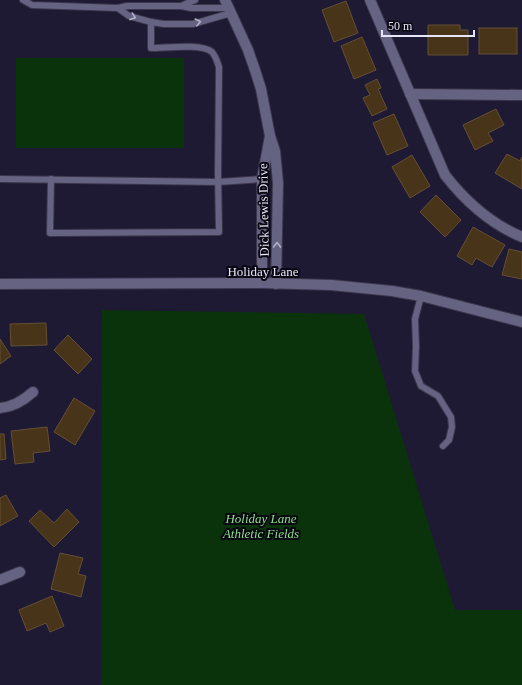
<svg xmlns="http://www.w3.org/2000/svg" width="522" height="685" viewBox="0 0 522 685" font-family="Georgia,serif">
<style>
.green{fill:#0a330c}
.building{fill:#483419;stroke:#644f34}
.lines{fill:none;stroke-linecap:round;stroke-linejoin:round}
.lane-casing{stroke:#3b364c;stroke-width:8}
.street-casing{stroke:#3b364c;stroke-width:12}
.secondary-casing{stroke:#3b364c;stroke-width:12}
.lane{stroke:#666281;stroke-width:6}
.street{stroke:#666281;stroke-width:10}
.secondary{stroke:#666281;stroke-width:10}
.oneway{stroke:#b3b1c8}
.labels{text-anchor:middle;stroke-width:4;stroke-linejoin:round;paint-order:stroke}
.street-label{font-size:13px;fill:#e7e5f8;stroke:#090712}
.park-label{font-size:13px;font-style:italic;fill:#8adf88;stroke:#090712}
</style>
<rect width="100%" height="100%" fill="#1f1a34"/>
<!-- green -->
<g class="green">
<rect x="16" y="58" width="168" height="90"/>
<path d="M102,310L364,314L455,610H522V685H101Z"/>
</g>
<!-- building -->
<g class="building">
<path d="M346,1L358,33L334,42L322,10Z"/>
<path d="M428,25H460V30H468V55H428Z"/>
<rect x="479" y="28" width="38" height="26"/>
<path d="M362,37L376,70L354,79L341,46Z"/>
<path d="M377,79L381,88L378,89L387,109L372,116L363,98L370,95L365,85Z"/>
<path d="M496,109L504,125L488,133L493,141L475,150L463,125Z"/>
<path d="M394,114L408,146L387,155L373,123Z"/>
<path d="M507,154L520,161L522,157V189L495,173Z"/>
<path d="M412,155L430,186L410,198L392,167Z"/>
<path d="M436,195L461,220L445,237L420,212Z"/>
<path d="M473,227L505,245L492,267L476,258L472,265L457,256Z"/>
<path d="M509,249L522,252V279L502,275Z"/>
<path d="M46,323L47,345L11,346L10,324Z"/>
<path d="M68,335L92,359L78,374L54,350Z"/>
<path d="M0,339L11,356L0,364Z"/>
<path d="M74,398L95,411L75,445L54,432Z"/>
<path d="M47,427L50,451L33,453L34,462L15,464L11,431Z"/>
<path d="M0,434H4L6,459L0,460Z"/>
<path d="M6,495L18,516L0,526V498Z"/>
<path d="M67,509L79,522L54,547L29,521L40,510L54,523Z"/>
<path d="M60,553L83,558L78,574L86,576L81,597L51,589Z"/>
<path d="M52,596L64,626L50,632L46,623L27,631L19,610Z"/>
</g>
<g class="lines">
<defs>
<g id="lane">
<path d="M23,0L32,5L118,8L127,6H181L191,8H229"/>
<path d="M181,6L195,0"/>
<path d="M118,8L129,16L151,22L164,24H193L231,13"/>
<path d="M0,179L218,182L262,179"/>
<path d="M51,179L50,233L219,232L218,175L219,67C217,61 216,57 212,52C202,43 166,48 151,48V22"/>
<path d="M421,296L415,319L416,347L415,371L421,386L438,396L451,417L452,427L449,440L443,446"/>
</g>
<g id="street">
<path d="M370,0L445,175C466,202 491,224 522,237"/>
<path d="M410,94L522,95"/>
<path d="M0,408C13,407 23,401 33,392"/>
<path d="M0,580L20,572"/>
</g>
<g id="secondary">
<path d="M225,0L248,50L255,70L261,89L270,136L275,151L278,183L276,284"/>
<path d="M262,283V179L270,136"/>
<path d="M0,284L262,283L331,285L392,291L421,296L522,322"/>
</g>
</defs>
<!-- lane casing -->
<use href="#lane" class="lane-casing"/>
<!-- street casing -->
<use href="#street" class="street-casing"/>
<!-- secondary casing -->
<use href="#secondary" class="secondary-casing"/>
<!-- lane -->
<use href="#lane" class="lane"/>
<!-- street -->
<use href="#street" class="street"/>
<!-- secondary -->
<use href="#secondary" class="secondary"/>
</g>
<!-- one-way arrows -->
<defs><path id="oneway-chevron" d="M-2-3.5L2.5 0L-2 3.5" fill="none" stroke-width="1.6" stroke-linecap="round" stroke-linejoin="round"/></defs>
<g class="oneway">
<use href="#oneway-chevron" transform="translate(133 17) rotate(20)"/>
<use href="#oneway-chevron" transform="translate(198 22) rotate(-14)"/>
<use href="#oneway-chevron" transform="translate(277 245) rotate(-89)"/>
</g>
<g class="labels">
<!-- street labels -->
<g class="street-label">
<text transform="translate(263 210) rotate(-91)" y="5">Dick Lewis Drive</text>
<text x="263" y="276">Holiday Lane</text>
</g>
<!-- park labels -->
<g class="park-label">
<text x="261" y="523">Holiday Lane<tspan x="261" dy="15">Athletic Fields</tspan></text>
</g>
</g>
<!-- scale -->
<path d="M382 30v6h92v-6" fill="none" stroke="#e7e5f8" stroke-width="2"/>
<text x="388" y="30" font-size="12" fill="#e7e5f8" stroke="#090712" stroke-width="3" paint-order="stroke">50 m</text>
</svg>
